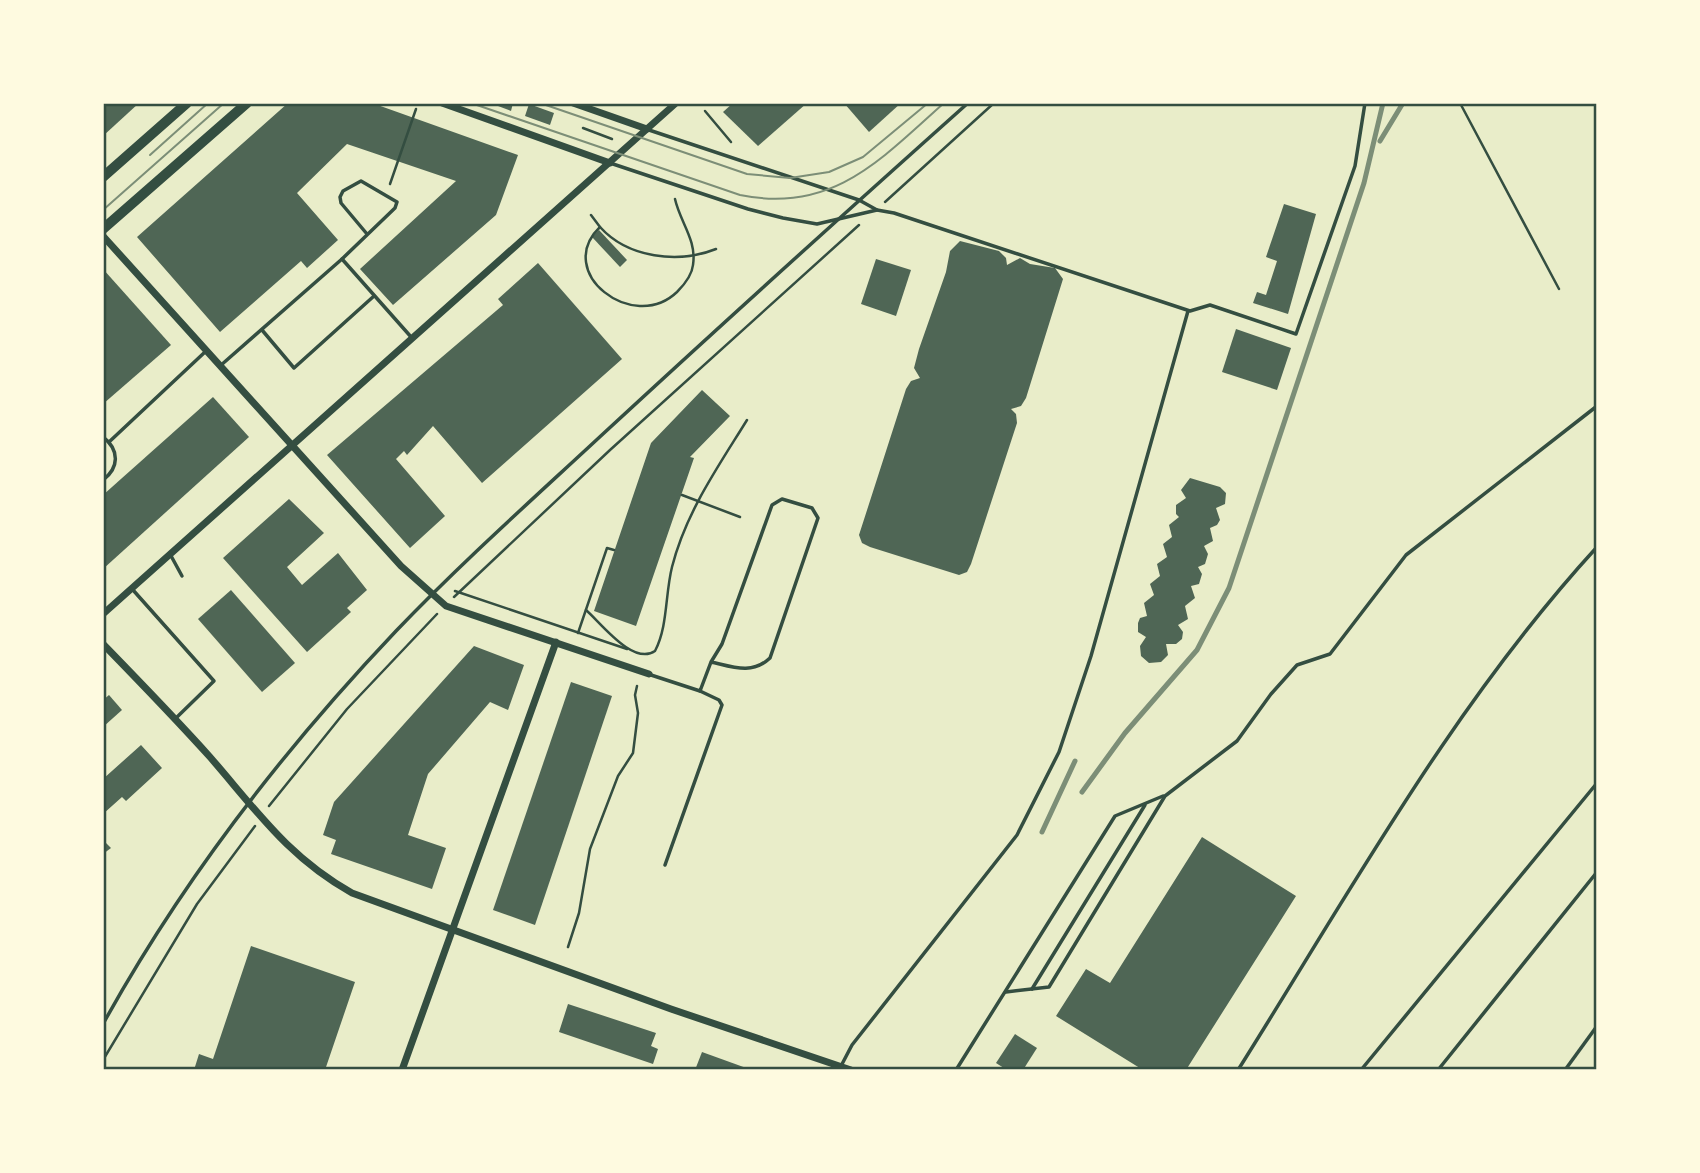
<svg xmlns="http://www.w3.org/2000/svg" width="1700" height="1173" viewBox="0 0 1700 1173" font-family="'Alegreya Sans',sans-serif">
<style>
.building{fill:#4f6655}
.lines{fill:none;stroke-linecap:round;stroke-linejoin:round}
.path{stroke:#344e41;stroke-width:2.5}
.service{stroke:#344e41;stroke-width:3.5}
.minor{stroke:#344e41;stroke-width:7}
.secondary{stroke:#344e41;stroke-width:10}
.tram{stroke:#7c8e77;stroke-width:2}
.rail{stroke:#7c8e77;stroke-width:5}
.neatline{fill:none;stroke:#344e41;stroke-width:2.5}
</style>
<rect width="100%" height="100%" fill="#e9edc9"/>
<!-- building -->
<g class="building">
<path d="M103,103H139L103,136Z"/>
<path d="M288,103H372L518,155L496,215L393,305L360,269L456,181L347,144L297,193L338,240L307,268L301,261L220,332L137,237Z"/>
<path d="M490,103H513L511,111Z"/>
<path d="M733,103H807L758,146L723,112Z"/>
<path d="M844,103H901L869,132Z"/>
<path d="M529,104L554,113L550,125L525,116Z"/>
<path d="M1284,204L1316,214L1288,314L1253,303L1257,292L1266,295L1277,261L1266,257Z"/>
<path d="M599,230L627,260L620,267L592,237Z"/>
<path d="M960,241L999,251L1006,258L1007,265L1020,258L1030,264L1055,268L1063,279L1026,398L1021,406L1011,409L1016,414L1017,423L971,564L967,572L959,575L870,547L862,543L859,535L906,389L911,381L920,378L914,368L919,349L946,272L950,251Z"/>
<path d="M876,259L911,270L896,316L861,304Z"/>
<path d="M538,263L622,359L482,483L433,426L407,455L404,451L396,459L445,516L410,548L327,455L503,305L498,299Z"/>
<path d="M103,269L171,345L103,404Z"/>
<path d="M1236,329L1291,348L1277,390L1222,372Z"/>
<path d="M702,390L730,416L690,457L694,458L636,626L594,611L651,443Z"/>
<path d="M213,397L249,437L103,569V495Z"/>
<path d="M1190,478L1220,487L1226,493L1225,504L1216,508L1220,520L1217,525L1210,528L1213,541L1204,546L1208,554L1205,564L1198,567L1202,574L1199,584L1191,586L1195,598L1185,606L1188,619L1178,625L1183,632L1182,639L1176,644H1166L1168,655L1161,662L1149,663L1141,656L1140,646L1146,637L1138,632V623L1140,618L1147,616L1144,603L1154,595L1150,584L1160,576L1157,564L1167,557L1163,544L1172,537L1169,525L1179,517L1176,514V505L1186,498L1181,490Z"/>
<path d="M289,499L324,533L287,567L302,585L338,553L367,590L347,608L351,612L307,652L223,558Z"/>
<path d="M231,590L295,663L262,692L198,619Z"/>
<path d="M474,646L524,665L508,710L490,702L428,774L408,835L446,848L432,889L331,854L336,840L323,835L334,802Z"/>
<path d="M571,682L612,696L535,925L493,910Z"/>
<path d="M109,695L122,710L103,727V700Z"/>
<path d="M141,745L162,768L126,801L122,797L103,814V779Z"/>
<path d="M1202,837L1296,896L1186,1070H1143L1056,1016L1086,969L1110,983Z"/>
<path d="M103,840L111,848L103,854Z"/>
<path d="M251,946L355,982L325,1070H194L199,1054L213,1059Z"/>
<path d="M568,1004L656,1033L651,1046L658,1049L653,1064L559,1032Z"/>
<path d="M1015,1034L1037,1048L1023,1070H1007L996,1063Z"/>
<path d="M702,1052L749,1069V1070H695Z"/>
</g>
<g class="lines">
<!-- path -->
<g class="path">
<path d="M1460,103L1559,289"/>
<path d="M705,111L731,142"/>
<path d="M583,128L612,139"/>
<path d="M390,184L416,109"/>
<path d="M885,202L994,103"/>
<path d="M591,215L600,227C553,272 633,334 677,292C684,285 692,275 693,265C697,240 680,222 675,199"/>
<path d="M600,227C628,258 678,264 716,249"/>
<path d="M682,495L740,517"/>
<path d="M455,591L627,649"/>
<path d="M454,597L610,450L859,225"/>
<path d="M586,610C601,623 633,666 655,651C668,626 665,595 672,567C686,512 718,467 747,420"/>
<path d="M578,633L607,548L614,550"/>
<path d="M269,806L347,709L437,614"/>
<path d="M568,947L579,913L590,849L618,776L633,753L638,713L635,695L637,686"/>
<path d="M103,1060L197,904L255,826"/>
</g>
<!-- service -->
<g class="service">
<path d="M649,130L859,200L877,210L894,213L1190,311L1210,305L1296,334L1355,166L1365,103"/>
<path d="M610,163L748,209L783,218L817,224L877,210"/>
<path d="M342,259L395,208L397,202L361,181L343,191L340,197L341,203L367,234"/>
<path d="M262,330L294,368L374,296"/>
<path d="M220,366L342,259L412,338"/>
<path d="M103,437C120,450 119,468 103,480"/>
<path d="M109,442L205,352"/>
<path d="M170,554L182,576"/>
<path d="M133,590L214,681L175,719"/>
<path d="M651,675L700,691L711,662L722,644L772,505L782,499L812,508L818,518L770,658C752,675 733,667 711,662"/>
<path d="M665,865L722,705L719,700L700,691"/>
<path d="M1032,989L1145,805"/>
<path d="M1006,992L1049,987L1165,796L1237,741L1271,694L1297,665L1330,654L1406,555L1597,406"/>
<path d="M103,1024C182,881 284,749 396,631C462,562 534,498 604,433C724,322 846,212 968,103"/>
<path d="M841,1066L852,1045L1017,835L1059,752L1091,656L1188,311"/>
<path d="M956,1070L1115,816L1163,796"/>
<path d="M1238,1070C1350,892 1454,703 1597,547"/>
<path d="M1361,1070L1597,783"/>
<path d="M1438,1070L1597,872"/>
<path d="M1565,1070L1597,1026"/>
</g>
<!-- minor -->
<g class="minor">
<path d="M442,103L610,163"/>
<path d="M573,103L647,129"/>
<path d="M103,236L401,566L446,606L649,674"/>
<path d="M103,614L676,103"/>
<path d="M103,644C139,681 175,718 210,757C257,811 288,857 352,893L671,1009L851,1070"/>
<path d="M402,1070L556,642"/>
</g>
<!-- secondary -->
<g class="secondary">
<path d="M103,177L187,103"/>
<path d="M103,229L247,103"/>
</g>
<!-- tram -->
<g class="tram">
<path d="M471,103L740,195C833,214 881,159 944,103"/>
<path d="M540,103L747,174L790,178L829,172L863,157L928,103"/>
<path d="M150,155L208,103"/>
<path d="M103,210L224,103"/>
</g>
<!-- rail -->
<g class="rail">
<path d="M1380,141L1403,103"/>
<path d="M1082,792L1125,733L1197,650L1229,588L1364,183L1383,103"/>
<path d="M1042,832L1075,761"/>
</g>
</g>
<!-- border -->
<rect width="1700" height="1173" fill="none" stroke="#fefae0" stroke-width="210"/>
<rect x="105" y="105" width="1490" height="963" class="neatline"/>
</svg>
